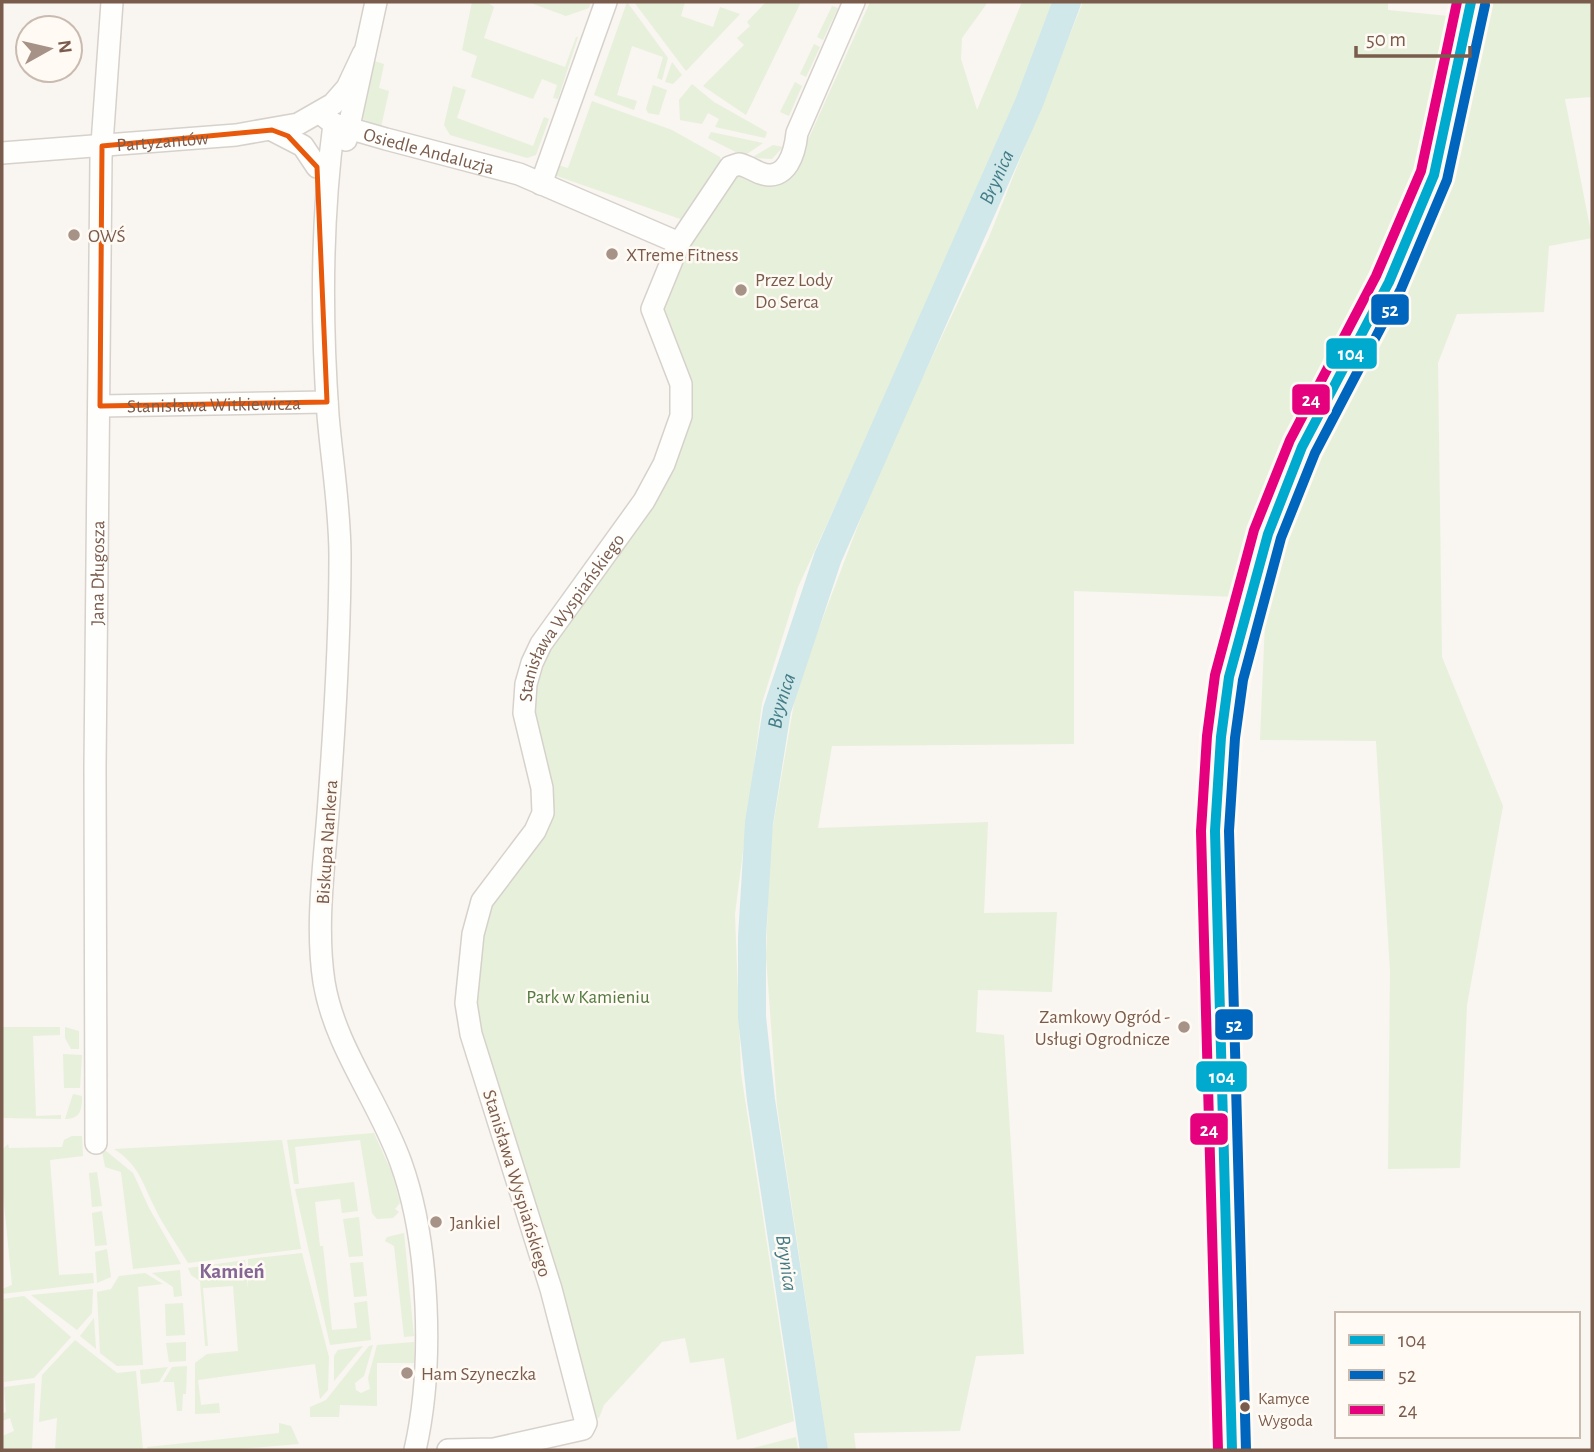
<svg xmlns="http://www.w3.org/2000/svg" width="1594" height="1452" viewBox="0 0 1594 1452" font-family="'Alegreya Sans',sans-serif">
<style>
.green{fill:#e7f0db}
.lines{fill:none;stroke-linecap:round;stroke-linejoin:round}
.river{stroke:#d0e8ea;stroke-width:28}
.minor-casing{stroke:#d7d1cb;stroke-width:24}
.minor{stroke:#fefefd;stroke-width:21}
.bus-1-casing{stroke:#fffaf3;stroke-width:16}
.bus-2-casing{stroke:#fffaf3;stroke-width:16}
.bus-3-casing{stroke:#fffaf3;stroke-width:16}
.bus-1{stroke:#00a9ce;stroke-width:10}
.bus-2{stroke:#0065bd;stroke-width:10}
.bus-3{stroke:#e5007d;stroke-width:10}
.marked{fill:none;stroke:#e8590c;stroke-width:5;stroke-linejoin:round}
.poi-dot{fill:#a69286;stroke:#fffaf3;stroke-width:2.5}
.bus-dot{fill:#7a5c4d;stroke:#fffaf3;stroke-width:2.5}
.labels{text-anchor:middle;stroke-width:5;stroke-linejoin:round;paint-order:stroke}
.bus-label{font-size:17px;fill:#7a5c4d;stroke:#fffaf3;text-anchor:start}
.street-label{font-size:19px;fill:#7a5c4d;stroke:#fffaf3}
.poi-label{font-size:19px;fill:#7a5c4d;stroke:#fffaf3;text-anchor:start}
.park-label{font-size:19px;fill:#537a41;stroke:#fffaf3}
.water-label{font-size:21px;font-style:italic;fill:#437c86;stroke:#fffaf3}
.neighbourhood-label{font-size:21px;font-weight:bold;fill:#846695;stroke:#fffaf3}
.line-badge{stroke:#fffaf3;stroke-width:2.5}
.badge-label{font-size:19px;text-anchor:middle;font-weight:bold;fill:#fff}
</style>
<rect width="100%" height="100%" fill="#f9f5f0"/>
<!-- green -->
<g class="green">
<path d="M472,2H487L494,7L484,38L565,67L576,37H578L558,99L553,98L557,85L542,79L533,99L471,77L477,56L462,50Z"/>
<path d="M528,2H591L589,8L566,16Z"/>
<path d="M627,2L668,58L662,80L657,78L663,57L632,46L617,95L637,101L634,110L594,95Z"/>
<path d="M634,2H685L681,16L713,27L720,7L740,14L686,71Z"/>
<path d="M766,2H801L746,115L703,86L744,45L737,38L750,26L747,22Z"/>
<path d="M870,2H988L962,38L961,59L977,110L1022,2H1057L1003,141L798,587L762,703L735,914L741,1073L794,1421L737,1440L724,1358L690,1363L685,1338L662,1342L604,1405L599,1418L592,1420L472,1020L480,920L541,830L530,721L534,674L683,425L658,318L678,259L732,176L799,160Z"/>
<path d="M1083,2H1388V10L1458,17L1482,2H1592V97L1565,99L1592,238L1549,246L1544,312L1457,314L1438,363L1442,657L1503,806L1467,1005L1460,1168L1388,1169L1390,971L1376,741L1260,740L1266,598L1074,591V744L832,746L818,828L988,822L984,913L1057,912L1052,992L978,990L976,1032L1004,1035L1024,1354L976,1356L960,1431L854,1433L856,1450H828L777,1106L766,957L770,843L797,686L881,465L989,237Z"/>
<path d="M832,6L838,8L823,40L817,37Z"/>
<path d="M814,44L820,47L806,77L800,74Z"/>
<path d="M371,60L384,64L379,88L389,91L381,127L360,118Z"/>
<path d="M672,62L682,75L673,84L665,82Z"/>
<path d="M795,82L802,86L789,116L780,112Z"/>
<path d="M692,84L714,102L767,132L765,138L715,127L719,119L708,113L702,124L680,120L679,100Z"/>
<path d="M653,85L667,90L659,115L648,113L646,109Z"/>
<path d="M453,86L466,90L457,118L533,146L544,117L549,119L536,155L527,158L450,135L444,125Z"/>
<path d="M592,101L672,130L720,157L722,163L686,221L551,174L554,164L568,168Z"/>
<path d="M711,132L763,143L744,156L708,138Z"/>
<path d="M773,145L783,147L772,159L751,158Z"/>
<path d="M2,1027H60V1035L33,1036L36,1116L61,1115V1119L3,1118Z"/>
<path d="M65,1027L79,1031V1049H71L65,1038Z"/>
<path d="M63,1054L82,1055L80,1088H64Z"/>
<path d="M73,1094L82,1096C82,1109 81,1119 65,1119Z"/>
<path d="M374,1133L392,1173L400,1203L395,1209L399,1212L393,1218L377,1219L372,1213L360,1140L295,1147L299,1184H294L287,1140Z"/>
<path d="M72,1136H82L83,1156L50,1160L59,1275L93,1273L94,1283L2,1294V1289L12,1285L2,1183V1150L8,1144L9,1148L62,1147L64,1140Z"/>
<path d="M282,1140L301,1249L188,1263C177,1244 163,1226 154,1206C142,1182 139,1165 114,1149Z"/>
<path d="M102,1151H106L133,1173L149,1208L181,1264L133,1269L121,1172L105,1167Z"/>
<path d="M97,1172L102,1206L92,1207L89,1173Z"/>
<path d="M354,1182L358,1211L342,1213L340,1199L315,1202L320,1246H323L332,1330L357,1328L354,1303L367,1301L371,1340L330,1345L295,1189Z"/>
<path d="M102,1211L107,1245L95,1246L92,1213Z"/>
<path d="M359,1217L363,1256L349,1257L343,1219Z"/>
<path d="M404,1233L414,1336L404,1337L394,1246L385,1241L387,1237Z"/>
<path d="M107,1249L111,1277L97,1283L95,1252Z"/>
<path d="M302,1253L329,1357L328,1390L320,1399L315,1364L198,1380L201,1405L219,1403L220,1413L195,1414V1363L207,1354L238,1351L233,1286L203,1288L208,1346H205L200,1281L191,1275L188,1268L245,1260L248,1288V1259Z"/>
<path d="M363,1262L367,1296L354,1297L350,1263Z"/>
<path d="M180,1270L182,1296L174,1297L173,1287L152,1273Z"/>
<path d="M145,1273L163,1284L138,1287L143,1365L117,1366L100,1353L97,1292L111,1289L119,1276Z"/>
<path d="M93,1289L92,1313L77,1330L31,1295Z"/>
<path d="M24,1296L71,1337L34,1378L4,1382L2,1299Z"/>
<path d="M183,1303L185,1335L166,1336L165,1304Z"/>
<path d="M94,1318L96,1349L80,1336Z"/>
<path d="M75,1340L117,1373L136,1371L143,1450H55L57,1418L39,1422L42,1375Z"/>
<path d="M186,1342V1361L169,1362L166,1343Z"/>
<path d="M414,1342L415,1363H377V1406L340,1405L339,1417H310V1407L326,1400L369,1346L373,1345L364,1376L355,1383L356,1390L361,1393L370,1389L368,1378L377,1345Z"/>
<path d="M363,1346L334,1381V1356L338,1350Z"/>
<path d="M187,1366L186,1394H183L182,1411H177L174,1382H163L172,1367Z"/>
<path d="M168,1367L159,1382L141,1384L140,1370Z"/>
<path d="M35,1383L32,1450H2V1436L14,1431L10,1418L2,1421V1414L6,1412L4,1387Z"/>
<path d="M279,1423L291,1426L299,1444L225,1450H148L147,1447L279,1433Z"/>
<path d="M796,1437L798,1450H746Z"/>
</g>
<g class="lines">
<!-- river -->
<path class="river" id="s1" d="M814,1450L761,1100L752,1017V937L759,823L777,710L828,557L1029,103L1067,2"/>
<defs>
<g id="minor">
<path id="s2" d="M325,117L334,124L386,139L519,174L679,243"/>
<path d="M334,124C321,221 321,317 328,415C332,462 340,509 340,556C340,638 335,719 329,800C325,860 315,923 324,982C335,1048 379,1101 401,1163C430,1244 434,1367 415,1450"/>
<path d="M272,130L303,146L317,167"/>
<path d="M346,140L376,2"/>
<path id="s3" d="M2,153L236,135L298,124L333,104L347,88L363,54"/>
<path d="M541,184L606,2"/>
<path id="s4" d="M100,406L327,402"/>
<path id="s5" d="M96,1143L95,767L101,158L112,2"/>
<path id="s6" d="M448,1450L494,1449L583,1429L586,1423L551,1289L471,1034L466,1003L473,934L482,901L535,831L543,813L542,788L524,713L526,684L532,663L541,644L644,501L664,464L681,416V384L652,309L679,243L730,167L739,164C747,166 753,170 760,173C787,183 795,152 797,133L854,2"/>
<path d="M1232,1450L1215,831L1221,737L1229,677L1268,534L1302,447L1389,282L1434,175L1471,2"/>
</g>
</defs>
<!-- minor casing -->
<use href="#minor" class="minor-casing"/>
<!-- minor -->
<use href="#minor" class="minor"/>
<defs>
<path id="bus-1" d="M1232,1450L1215,831L1221,737L1229,677L1268,534L1302,447L1389,282L1434,175L1471,2"/>
<path id="bus-2" d="M1246,1450L1229,831L1235,738L1243,680L1281,538L1315,453L1401,289L1447,180L1485,5"/>
<path id="bus-3" d="M1218,1450L1201,831L1207,736L1215,675L1254,530L1290,440L1376,276L1421,171L1457,2"/>
</defs>
<!-- bus-1 casing -->
<use href="#bus-1" class="bus-1-casing"/>
<!-- bus-2 casing -->
<use href="#bus-2" class="bus-2-casing"/>
<!-- bus-3 casing -->
<use href="#bus-3" class="bus-3-casing"/>
<!-- bus-1 -->
<use href="#bus-1" class="bus-1"/>
<!-- bus-2 -->
<use href="#bus-2" class="bus-2"/>
<!-- bus-3 -->
<use href="#bus-3" class="bus-3"/>
</g>
<!-- marked area -->
<path class="marked" d="M272,130L288,136L317,167L327,402L100,406L102,146Z"/>
<!-- markers -->
<g class="poi-dot">
<circle cx="74" cy="235" r="7"/>
<circle cx="612" cy="254" r="7"/>
<circle cx="741" cy="290" r="7"/>
<circle cx="1184" cy="1027" r="7"/>
<circle cx="436" cy="1222" r="7"/>
<circle cx="407" cy="1373" r="7"/>
</g>
<circle class="bus-dot" cx="1245" cy="1407" r="6"/>
<g class="labels">
<!-- bus labels -->
<g class="bus-label">
<text x="1258" y="1404">Kamyce<tspan x="1258" dy="22">Wygoda</tspan></text>
</g>
<!-- street labels -->
<g class="street-label">
<text dy="7" stroke="none"><textPath href="#s3" startOffset="161">Partyzantów</textPath></text>
<text dy="7" stroke="none"><textPath href="#s2" startOffset="110">Osiedle Andaluzja</textPath></text>
<text dy="7" stroke="none"><textPath href="#s4" startOffset="114">Stanisława Witkiewicza</textPath></text>
<text dy="7" stroke="none"><textPath href="#s5" startOffset="570">Jana Długosza</textPath></text>
<text dy="7" stroke="none"><textPath href="#s6" startOffset="1003">Stanisława Wyspiańskiego</textPath></text>
<text transform="translate(326 842) rotate(-86)" y="7">Biskupa Nankera</text>
<text transform="translate(518 1183) rotate(73)" y="7">Stanisława Wyspiańskiego</text>
</g>
<!-- poi labels -->
<g class="poi-label">
<text x="88" y="242">OWŚ</text>
<text x="626" y="261">XTreme Fitness</text>
<text x="755" y="286">Przez Lody<tspan x="755" dy="22">Do Serca</tspan></text>
<text x="1170" y="1023" text-anchor="end">Zamkowy Ogród -<tspan x="1170" dy="22">Usługi Ogrodnicze</tspan></text>
<text x="450" y="1229">Jankiel</text>
<text x="421" y="1380">Ham Szyneczka</text>
</g>
<!-- park labels -->
<g class="park-label">
<text x="588" y="1003">Park w Kamieniu</text>
</g>
<!-- water labels -->
<g class="water-label">
<text dy="7" stroke="none"><textPath href="#s1" startOffset="1323">Brynica</textPath></text>
<text dy="7" stroke="none"><textPath href="#s1" startOffset="756">Brynica</textPath></text>
<text transform="translate(787 1263) rotate(82)" y="7">Brynica</text>
</g>
<!-- neighbourhood labels -->
<g class="neighbourhood-label">
<text x="232" y="1278">Kamień</text>
</g>
</g>
<g class="line-badge">
<rect x="1370" y="293" width="40" height="33" rx="7" fill="#0065bd"/>
<rect x="1325" y="337" width="53" height="33" rx="7" fill="#00a9ce"/>
<rect x="1291" y="383" width="40" height="33" rx="7" fill="#e5007d"/>
<rect x="1214" y="1008" width="40" height="33" rx="7" fill="#0065bd"/>
<rect x="1195" y="1060" width="53" height="33" rx="7" fill="#00a9ce"/>
<rect x="1189" y="1112" width="40" height="34" rx="7" fill="#e5007d"/>
</g>
<g class="badge-label">
<text x="1390" y="316">52</text>
<text x="1351" y="360">104</text>
<text x="1311" y="406">24</text>
<text x="1234" y="1031">52</text>
<text x="1222" y="1083">104</text>
<text x="1209" y="1136">24</text>
</g>
<!-- border -->
<rect width="1594" height="1452" fill="none" stroke="#7a5c4d" stroke-width="7"/>
<!-- legend -->
<rect x="1335" y="1312" width="245" height="126" fill="#fffaf3" stroke="#cabbb1" stroke-width="2"/>
<rect x="1349" y="1335" width="35" height="10" fill="#00a9ce" stroke="#cabbb1" stroke-width="2"/>
<text x="1398" y="1347" font-size="21" fill="#7a5c4d">104</text>
<rect x="1349" y="1370" width="35" height="10" fill="#0065bd" stroke="#cabbb1" stroke-width="2"/>
<text x="1398" y="1382" font-size="21" fill="#7a5c4d">52</text>
<rect x="1349" y="1405" width="35" height="10" fill="#e5007d" stroke="#cabbb1" stroke-width="2"/>
<text x="1398" y="1417" font-size="21" fill="#7a5c4d">24</text>
<!-- north arrow -->
<g transform="translate(49 49) rotate(82)"><circle r="33" fill="#fffaf3" stroke="#cabbb1" stroke-width="2"/>
<path d="M0-5L12 26L0 18L-12 26Z" fill="#a69286"/>
<text y="-10" font-size="19" font-weight="bold" text-anchor="middle" fill="#7a5c4d">N</text>
</g>
<!-- scale -->
<path d="M1356 46v10h114v-10" fill="none" stroke="#7a5c4d" stroke-width="3.5"/>
<text x="1366" y="46" font-size="21" fill="#7a5c4d" stroke="#fffaf3" stroke-width="5" paint-order="stroke">50 m</text>
</svg>
